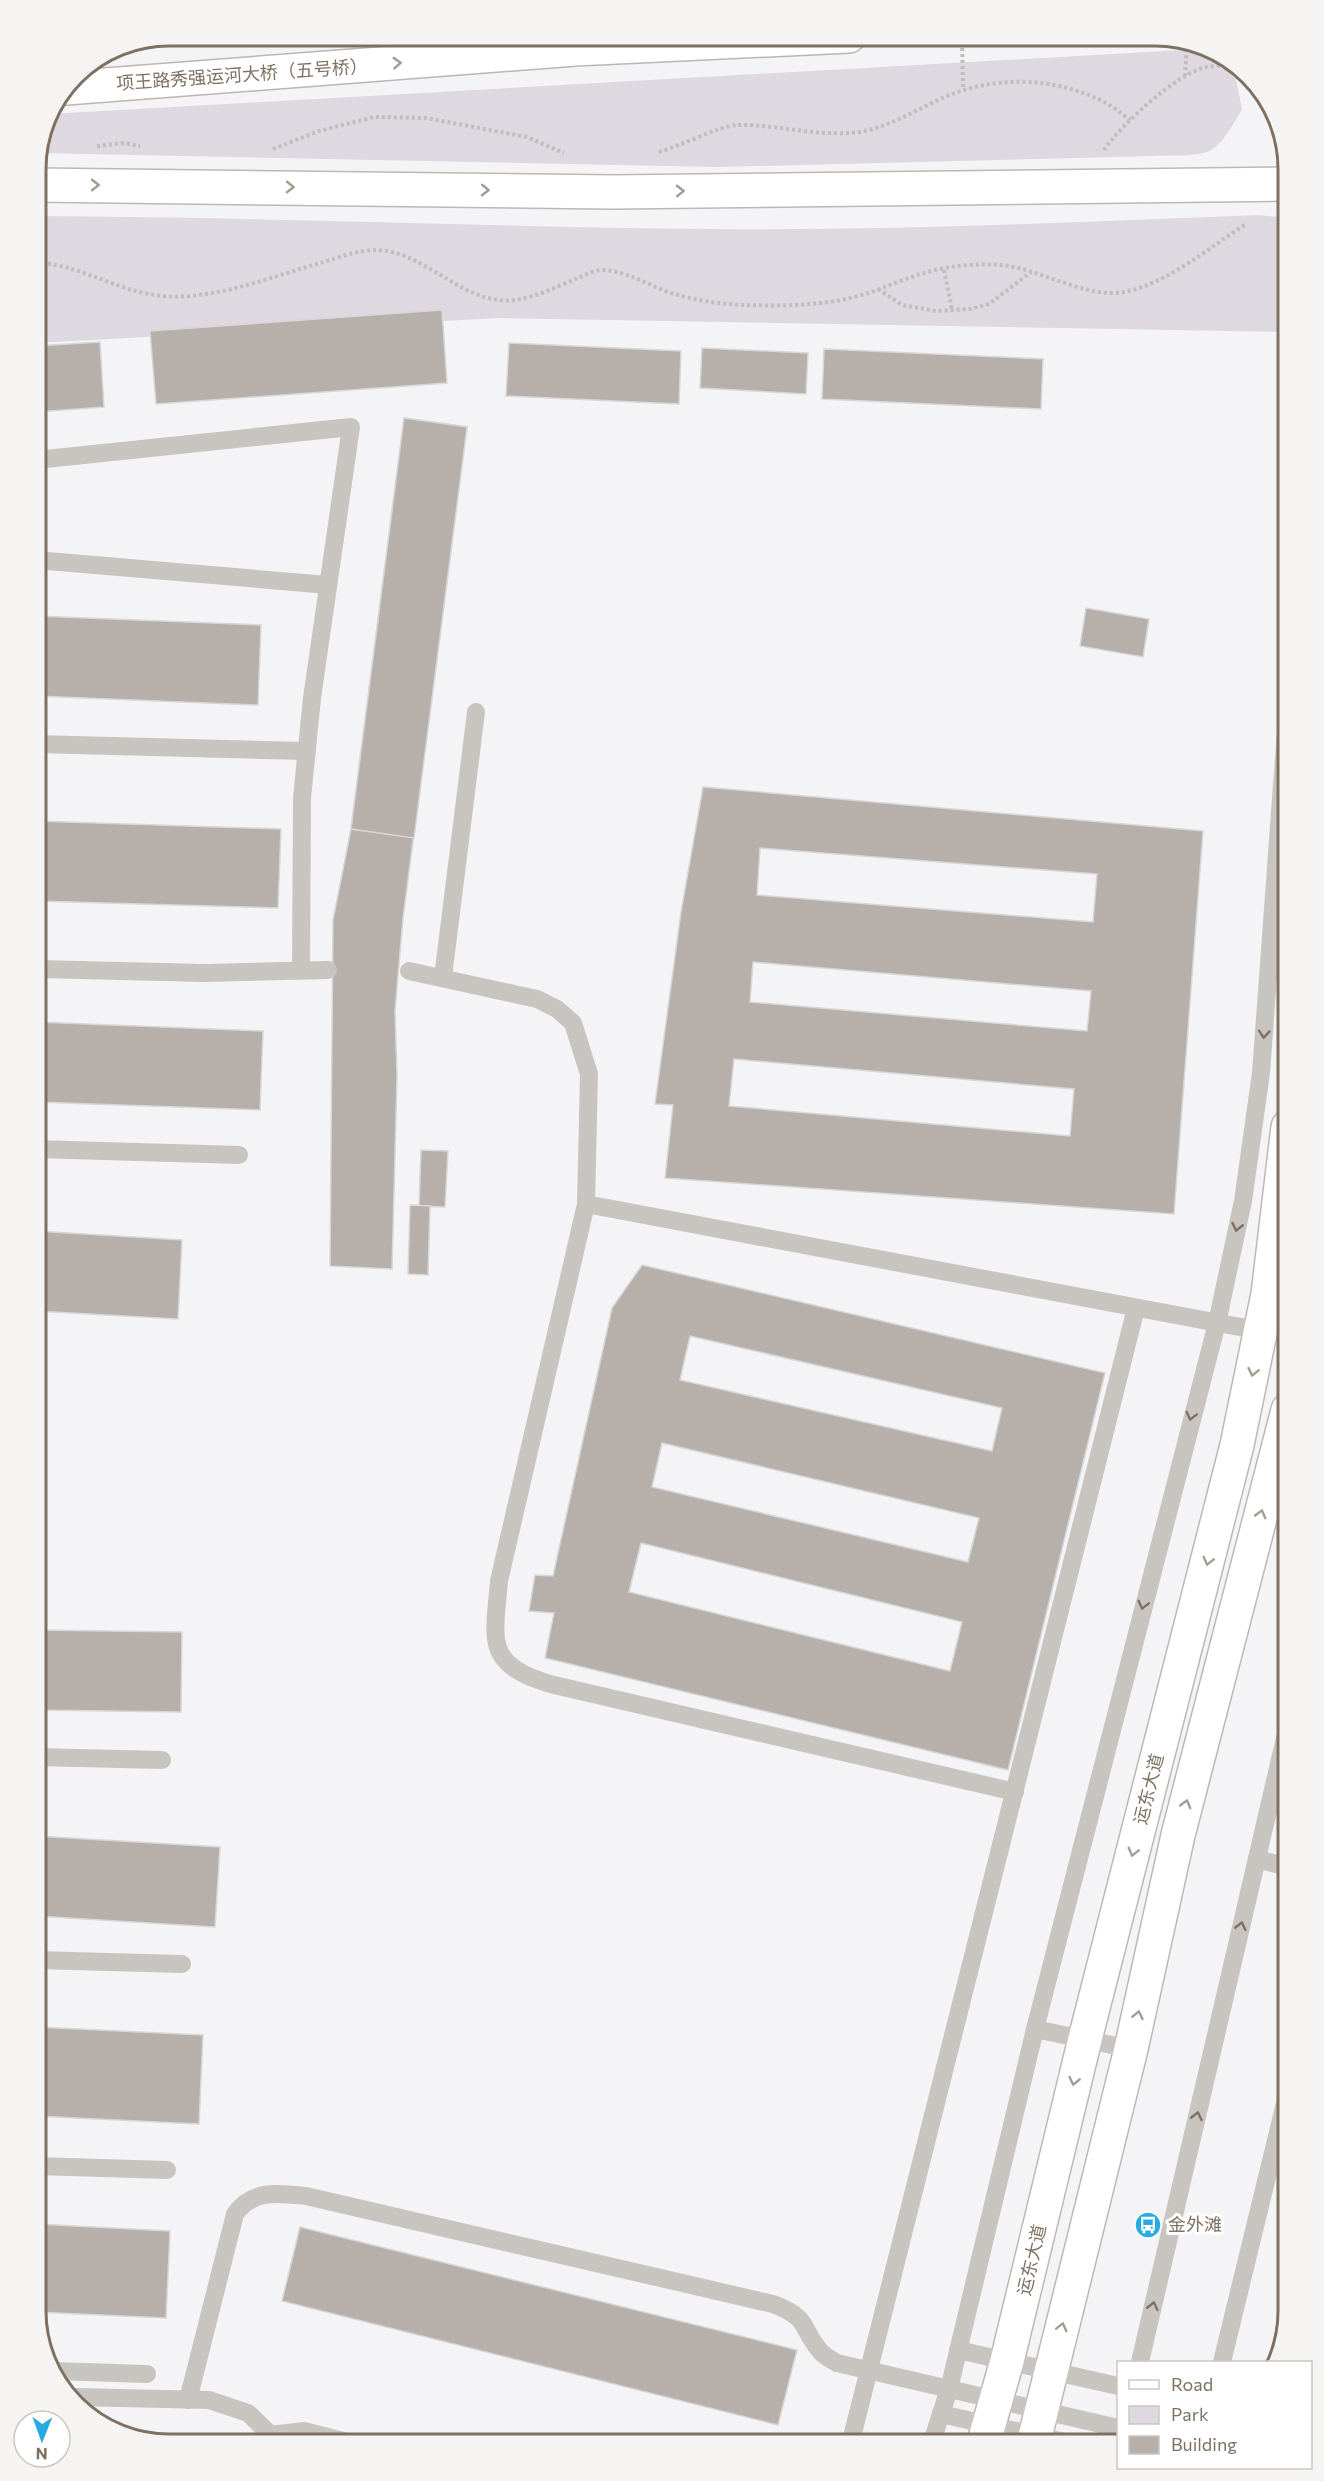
<svg xmlns="http://www.w3.org/2000/svg" width="1324" height="2481" viewBox="0 0 1324 2481" font-family="Commissioner,'Noto Sans SC',sans-serif">
<style>
.green{fill:#ded8e1}
.building{fill:#b7afa9;stroke:#d7d6d9;stroke-width:1.5;fill-rule:evenodd}
.lines{fill:none;stroke-linecap:round;stroke-linejoin:round}
.secondary-casing{stroke:#bdb8b3;stroke-width:36}
.primary-casing{stroke:#bbb6b2;stroke-width:36}
.path{stroke:#c0bdba;stroke-width:4;stroke-dasharray:3 3;stroke-linecap:butt}
.lane{stroke:#c8c4c0;stroke-width:18}
.secondary{stroke:#fff;stroke-width:33}
.primary{stroke:#fff;stroke-width:33}
.oneway{stroke:#a59c91}
.oneway2{stroke:#7f7162}
.labels{text-anchor:middle;stroke-width:6;stroke-linejoin:round;paint-order:stroke}
.street-label{font-size:18px;fill:#7f7162;stroke:#fff}
.poi-label{font-size:18px;fill:#7f7162;stroke:#fff;text-anchor:start}
.rim{fill:none;stroke:#7f7162;stroke-width:3}
</style>
<rect width="100%" height="100%" fill="#f4f4f7"/>
<!-- green -->
<g class="green">
<path d="M1200,49L1210,52L1236,79L1242,110C1233,123 1224,144 1209,151C1197,157 1169,155 1155,156L718,167L38,153L49,114Z"/>
<path d="M1258,215L1288,218V332L499,318L36,343V216C262,217 487,227 712,229C894,231 1076,222 1258,215Z"/>
</g>
<!-- building -->
<g class="building">
<path d="M442,310L447,383L156,404L150,331Z"/>
<path d="M100,342L104,407L36,412V346Z"/>
<path d="M509,343L681,351L679,404L506,396Z"/>
<path d="M702,348L808,353L806,394L700,388Z"/>
<path d="M824,349L1043,359L1041,409L822,399Z"/>
<path d="M404,418L467,427L403,918L395,1011L397,1076L392,1269L330,1266L333,920L351,829Z"/>
<path d="M404,418L467,427L414,838L351,829Z"/>
<path d="M1086,608L1149,619L1143,657L1080,646Z"/>
<path d="M36,616L261,625L258,705L36,696Z"/>
<path d="M703,787L1203,831L1174,1214L665,1178L673,1105L655,1104L681,912ZM760,848L1097,874L1093,922L757,895ZM753,962L1091,991L1087,1031L750,1002ZM734,1059L1074,1089L1070,1136L729,1106Z"/>
<path d="M36,821L281,829L278,908L36,901Z"/>
<path d="M36,1022L263,1031L260,1110L36,1102Z"/>
<path d="M421,1150L448,1151L445,1207L419,1206Z"/>
<path d="M410,1205L430,1206L428,1275L408,1274Z"/>
<path d="M36,1231L182,1240L178,1319L36,1311Z"/>
<path d="M642,1265L1105,1373L1008,1770L545,1658L554,1613L529,1611L535,1575L553,1576L612,1308ZM690,1336L1002,1408L992,1451L680,1380ZM662,1443L979,1518L968,1562L652,1487ZM641,1543L962,1622L950,1671L629,1592Z"/>
<path d="M36,1630L182,1632L181,1712L36,1710Z"/>
<path d="M36,1836L220,1847L215,1927L36,1916Z"/>
<path d="M36,2027L203,2035L199,2124L36,2116Z"/>
<path d="M36,2224L170,2231L166,2318L36,2312Z"/>
<path d="M300,2227L797,2350L778,2425L282,2301Z"/>
<path d="M1288,2281V2312L1272,2362H1268Z"/>
</g>
<g class="lines">
<defs>
<g id="secondary">
<path d="M36,185L613,192L1288,184"/>
<path d="M983,2445L1007,2361L1085,2039L1237,1445L1268,1294L1288,1127"/>
<path d="M1033,2445L1131,2049L1178,1835L1288,1410"/>
</g>
<path id="primary" d="M66,88L575,49L849,36"/>
</defs>
<!-- secondary casing -->
<use href="#secondary" class="secondary-casing"/>
<!-- primary casing -->
<use href="#primary" class="primary-casing"/>
<!-- path -->
<g class="path">
<path d="M962,36L963,90"/>
<path d="M1185,76L1187,44"/>
<path d="M97,146L124,143L140,146"/>
<path d="M273,149L319,131L374,117L426,118L527,137L564,153"/>
<path d="M1104,150C1121,125 1177,73 1206,67C1215,65 1225,66 1234,65"/>
<path d="M659,152C680,146 719,126 737,125C777,124 826,139 865,131C891,125 913,112 936,101C987,76 1048,75 1100,100C1111,105 1121,113 1130,120"/>
<path d="M36,262C93,267 130,302 190,296C235,292 278,275 320,263C338,258 357,250 376,250C422,251 454,295 499,300C524,304 555,287 578,278C586,275 594,270 602,270C627,271 646,284 668,292C693,300 718,304 744,305C781,306 822,306 858,296C881,290 902,279 924,273C947,266 976,263 1000,265C1040,268 1085,299 1124,292C1167,284 1210,247 1246,224"/>
<path d="M944,270L952,310"/>
<path d="M878,289L902,305L936,311L970,309L989,304L1031,272"/>
</g>
<!-- lane -->
<g class="lane">
<path d="M36,460L351,427L312,698L302,798L301,969"/>
<path d="M36,560L328,585"/>
<path d="M36,744L307,751"/>
<path d="M36,969L205,973L328,970"/>
<path d="M409,971L537,999L557,1009L573,1023L589,1074L586,1204L499,1581C494,1640 484,1664 550,1684L1015,1792"/>
<path d="M443,977L476,712"/>
<path d="M36,1149L239,1155"/>
<path d="M586,1204L1288,1336"/>
<path d="M36,1757L162,1760"/>
<path d="M1257,1859L1288,1867"/>
<path d="M36,1960L182,1964"/>
<path d="M1035,2029L1131,2049"/>
<path d="M36,2166L167,2170"/>
<path d="M958,2350L1118,2386"/>
<path d="M1140,2362L1288,1725"/>
<path d="M1222,2362L1288,2091"/>
<path d="M53,2371L147,2374"/>
<path d="M75,2397L209,2400L248,2413L281,2445"/>
<path d="M188,2400L235,2214C253,2189 279,2193 306,2196L773,2304C812,2319 799,2327 821,2352C824,2356 832,2360 837,2363L1118,2428"/>
<path d="M941,2414L1077,2445"/>
<path d="M270,2435L304,2431L359,2445"/>
<path d="M850,2445L1136,1308"/>
<path d="M931,2445L949,2389L1035,2029L1217,1323L1243,1201L1261,1073L1288,703"/>
</g>
<!-- secondary -->
<use href="#secondary" class="secondary"/>
<!-- primary -->
<use href="#primary" class="primary"/>
</g>
<!-- one-way arrows -->
<defs><path id="oneway-chevron" d="M-2-3.5L2.5 0L-2 3.5" fill="none" stroke-width="1.6" stroke-linecap="round" stroke-linejoin="round" transform="scale(1.5)"/></defs>
<g class="oneway">
<use href="#oneway-chevron" transform="translate(397 63) rotate(-4)"/>
<use href="#oneway-chevron" transform="translate(95 185)"/>
<use href="#oneway-chevron" transform="translate(290 187) rotate(1)"/>
<use href="#oneway-chevron" transform="translate(485 190) rotate(1)"/>
<use href="#oneway-chevron" transform="translate(680 191) rotate(-1)"/>
<use href="#oneway-chevron" transform="translate(1253 1372) rotate(102)"/>
<use href="#oneway-chevron" transform="translate(1261 1514) rotate(-75)"/>
<use href="#oneway-chevron" transform="translate(1208 1561) rotate(104)"/>
<use href="#oneway-chevron" transform="translate(1186 1804) rotate(-75)"/>
<use href="#oneway-chevron" transform="translate(1133 1852) rotate(104)"/>
<use href="#oneway-chevron" transform="translate(1138 2015) rotate(-78)"/>
<use href="#oneway-chevron" transform="translate(1074 2081) rotate(103)"/>
<use href="#oneway-chevron" transform="translate(1062 2327) rotate(-76)"/>
</g>
<g class="oneway2">
<use href="#oneway-chevron" transform="translate(1264 1034) rotate(94)"/>
<use href="#oneway-chevron" transform="translate(1237 1227) rotate(103)"/>
<use href="#oneway-chevron" transform="translate(1191 1416) rotate(104)"/>
<use href="#oneway-chevron" transform="translate(1143 1605) rotate(104)"/>
<use href="#oneway-chevron" transform="translate(1241 1926) rotate(-77)"/>
<use href="#oneway-chevron" transform="translate(1197 2116) rotate(-77)"/>
<use href="#oneway-chevron" transform="translate(1153 2306) rotate(-77)"/>
</g>
<!-- icons -->
<defs>
<symbol id="bus-disc" viewBox="-11 -11 22 22"><circle r="9.5" fill="#29abe2" stroke="#fff"/><path d="M-5-6H5V4H4V6H2V4H-2V6H-4V4H-5ZM-3.5-4V0h7V-4ZM-3.5 1.2v1.5H-2V1.2ZM2 1.2v1.5H3.5V1.2Z" fill="#fff"/></symbol>
</defs>
<g fill-rule="evenodd">
<use href="#bus-disc" x="1133" y="2210" width="30" height="30"/>
</g>
<g class="labels">
<!-- street labels -->
<g class="street-label">
<text transform="translate(242 75) rotate(-4)" y="6">项王路秀强运河大桥（五号桥）</text>
<text transform="translate(1149 1789) rotate(-76)" y="6">运东大道</text>
<text transform="translate(1032 2260) rotate(-77)" y="6">运东大道</text>
</g>
<!-- poi labels -->
<g class="poi-label">
<text x="1168" y="2231">金外滩</text>
</g>
</g>
<!-- crop -->
<path d="M0 0H1324V2481H0ZM169 46H1155A123 123 0 0 1 1278 169V2311A123 123 0 0 1 1155 2434H169A123 123 0 0 1 46 2311V169A123 123 0 0 1 169 46Z" fill="#f5f4f2" fill-rule="evenodd"/>
<path class="rim" d="M169 46H1155A123 123 0 0 1 1278 169V2311A123 123 0 0 1 1155 2434H169A123 123 0 0 1 46 2311V169A123 123 0 0 1 169 46Z"/>
<!-- legend -->
<rect x="1117" y="2361" width="195" height="108" fill="#ffffff" stroke="#ccc6c0" stroke-width="1.5"/>
<rect x="1129" y="2380" width="30" height="9" fill="#ffffff" stroke="#ccc6c0" stroke-width="1.5"/>
<text x="1171" y="2391" font-size="18" fill="#7f7162">Road</text>
<rect x="1129" y="2406" width="30" height="18" fill="#ded8e1" stroke="#ccc6c0" stroke-width="1.5"/>
<text x="1171" y="2421" font-size="18" fill="#7f7162">Park</text>
<rect x="1129" y="2436" width="30" height="18" fill="#b7afa9" stroke="#ccc6c0" stroke-width="1.5"/>
<text x="1171" y="2451" font-size="18" fill="#7f7162">Building</text>
<!-- north arrow -->
<g transform="translate(42 2439) rotate(181)"><circle r="28" fill="#ffffff" stroke="#ccc6c0" stroke-width="1.5"/>
<path d="M0-4.5L10 22L0 15L-10 22Z" fill="#29abe2"/>
<text y="-9" font-size="16" font-weight="bold" text-anchor="middle" fill="#7f7162">N</text>
</g>
</svg>
